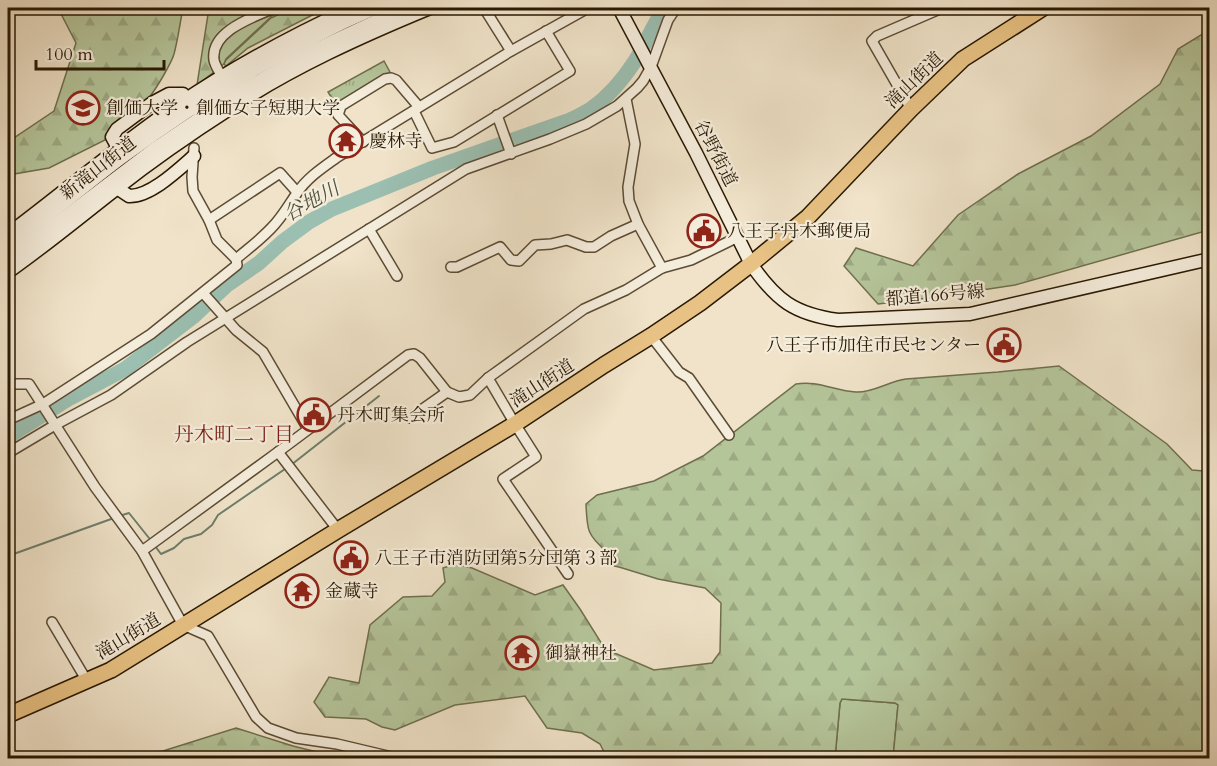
<svg xmlns="http://www.w3.org/2000/svg" width="1217" height="766" viewBox="0 0 1217 766" font-family="Cardo,'Noto Serif JP',serif">
<style>
.grass{fill:#b5c59a;stroke:#6f6f4e;stroke-width:1.5}
.forest{fill:url(#forest-firs);stroke:#6f6f4e;stroke-width:1.5}
.park{fill:url(#park-tufts);stroke:#6f6f4e;stroke-width:1.5}
.lines{fill:none;stroke-linecap:round;stroke-linejoin:round}
.stream{stroke:#6d7d6b;stroke-width:2}
.river{stroke:#9bbfb1;stroke-width:15}
.minor-casing{stroke:#5b4c34;stroke-width:12}
.secondary-casing{stroke:#291902;stroke-width:15}
.trunk-casing{stroke:#291902;stroke-width:18}
.minor{stroke:#f5eddc;stroke-width:9}
.secondary{stroke:#f5eddc;stroke-width:12}
.trunk{stroke:#e8c284;stroke-width:15}
.labels{text-anchor:middle;stroke-width:4.5;stroke-linejoin:round;paint-order:stroke}
.street-label{font-size:18px;fill:#291902;stroke:#f5eddc}
.poi-label{font-size:18px;fill:#291902;stroke:#f5eddc;text-anchor:start}
.water-label{font-size:20px;font-style:italic;fill:#51533f;stroke:#f5eddc}
.neighbourhood-label{font-size:20px;fill:#7a1f14;stroke:#f5eddc}
</style>
<defs>
<pattern id="forest-firs" width="22" height="20" patternUnits="userSpaceOnUse" patternTransform="scale(1.5)"><rect width="22" height="20" fill="#b5c59a"/><path d="M5 1l3.5 6h-7zM16 11l3.5 6h-7z" fill="#9ca983"/></pattern>
<pattern id="park-tufts" width="24" height="20" patternUnits="userSpaceOnUse" patternTransform="scale(1.5)"><rect width="24" height="20" fill="#b5c59a"/><path d="M3 7l-1-3M5 7V3M7 7l1-3M15 17l-1-3M17 17v-4M19 17l1-3" fill="none" stroke="#9ca983"/></pattern>
</defs>
<rect width="100%" height="100%" fill="#f0e3c9"/>
<filter id="stains"><feTurbulence type="fractalNoise" baseFrequency=".00333" numOctaves="4"/><feColorMatrix values="0 0 0 0 .2 0 0 0 0 .09 0 0 0 0 .02 0 0 0 .5 -.17"/></filter>
<radialGradient id="worn" r=".72"><stop offset=".6" stop-color="#630" stop-opacity="0"/><stop offset="1" stop-color="#630" stop-opacity=".3"/></radialGradient>
<!-- grass -->
<g class="grass">
<path d="M274,14L226,59L224,64L221,66C208,36 253,22 274,14Z"/>
<path d="M842,699L895,703L898,705L893,758H835L840,703Z"/>
</g>
<!-- forest -->
<g class="forest">
<path d="M58,8H183C180,23 178,39 174,54C171,64 157,87 151,95C136,113 112,115 105,140L49,168L8,175V142L54,111L76,43Z"/>
<path d="M209,8H230V10L233,13L252,8L257,10L256,12C228,27 200,32 214,72L197,85Z"/>
<path d="M292,8H326L248,48L226,66L224,64L226,60L271,18Z"/>
<path d="M1209,30V230L1015,285L929,298L878,304L844,266L856,248L913,266L958,215L1018,174L1091,136L1160,84L1178,49Z"/>
<path d="M1059,366L1167,444L1192,470L1204,471L1209,468V758H893L898,705L895,703L842,699L840,703L835,758H607L600,744L582,733L547,728L525,696L455,705L395,730L382,727L366,719L325,717L314,702L329,677L359,683L370,625L403,597L432,596L445,582L443,568L455,564L472,568L535,595L563,585L580,609L605,649L654,670L712,663L720,652L721,603L705,588L658,579L619,567L604,564L607,552C587,535 587,530 586,504L597,495L654,481L703,456L796,384C817,380 835,391 856,392C873,393 889,381 906,379L998,372Z"/>
<path d="M236,728L293,746L341,758H117L163,751Z"/>
</g>
<!-- park -->
<path class="park" d="M384,61L391,74L336,105L328,92Z"/>
<g class="lines">
<!-- stream -->
<g class="stream">
<path d="M291,465L379,396"/>
<path d="M119,516L129,513L149,538"/>
<path d="M155,546L161,554L174,548L184,539L201,534L212,525L218,515L285,469"/>
<path d="M8,556L114,518"/>
</g>
<!-- river -->
<path class="river" d="M8,437L70,398L125,369L194,316L227,285L259,263L282,242L309,222L332,209L433,168L570,120C577,117 584,113 591,109C608,97 624,78 635,61C646,44 653,24 665,8"/>
<defs>
<g id="minor">
<path d="M484,8L511,51"/>
<path d="M222,77C219,71 215,66 214,60C210,31 254,17 274,8"/>
<path d="M626,99L635,144L628,187L629,201L638,224L662,268"/>
<path d="M911,109L872,41L877,36L942,8"/>
<path d="M414,111L432,148L454,142L570,71L546,31"/>
<path d="M497,115L511,154"/>
<path d="M363,142L338,115L341,106L385,79L391,78L396,80L419,107"/>
<path d="M209,220L280,173L297,192"/>
<path d="M369,229L397,276"/>
<path d="M236,259C249,248 264,237 275,224C284,214 290,203 297,193C307,178 322,168 336,158L511,51L588,8"/>
<path d="M451,267H457L500,247L511,260L519,261L535,245L551,244L567,240L586,247H594L611,236L638,224"/>
<path d="M203,293L236,330L263,352L308,429"/>
<path d="M651,336L679,372L689,378L729,435"/>
<path d="M488,378L515,424L536,457L503,479L568,574"/>
<path d="M8,384H29L95,487L142,551L183,625L208,636L256,717L268,728L296,738L337,744L396,758"/>
<path d="M410,418L447,392"/>
<path d="M8,420L43,404L151,334L237,265L236,259L217,240L209,220L193,191L192,177L194,148"/>
<path d="M278,452L338,530"/>
<path d="M8,453L55,425L111,395L187,342L466,169L550,139L586,124L617,106L637,88L643,81L651,67L668,20L676,8"/>
<path d="M142,551L278,452L408,355L414,354L420,358L447,392L459,397L470,395L488,378L584,309L626,290L662,268L691,260L738,237"/>
<path d="M52,622L87,681"/>
</g>
<g id="secondary">
<path d="M619,8L696,153L751,264C776,300 794,314 838,320L970,314L1210,259"/>
<path d="M118,148L112,137L117,129L152,103L169,94H183"/>
<path d="M117,188L129,196C150,197 178,170 194,156"/>
<path d="M8,234C64,192 118,146 176,106C232,68 291,36 352,8"/>
<path d="M8,246C46,218 82,188 120,159C200,100 285,47 376,8"/>
<path d="M8,260L154,149L228,99L301,56L404,8"/>
<path d="M8,272C45,246 80,217 116,189C153,160 192,133 231,108C293,67 362,36 430,8"/>
</g>
<path id="trunk" d="M8,715L111,670L338,530L515,424L604,365L651,336L700,303L751,264L808,217L911,109L963,59L1043,8"/>
</defs>
<!-- minor casing -->
<use href="#minor" class="minor-casing"/>
<!-- secondary casing -->
<use href="#secondary" class="secondary-casing"/>
<!-- trunk casing -->
<use href="#trunk" class="trunk-casing"/>
<!-- minor -->
<use href="#minor" class="minor"/>
<!-- secondary -->
<use href="#secondary" class="secondary"/>
<!-- trunk -->
<use href="#trunk" class="trunk"/>
</g>
<!-- icons -->
<defs>
<symbol id="university-ring" viewBox="-11 -11 22 22"><circle r="9.5" fill="#f5eddc" stroke="#8f2418" stroke-width="1.5"/><path d="M0-5L7-2L0 1L-7-2ZM-4 1L0 2.5L4 1V4Q0 6-4 4Z" fill="#8f2418"/></symbol>
<symbol id="temple-ring" viewBox="-11 -11 22 22"><circle r="9.5" fill="#f5eddc" stroke="#8f2418" stroke-width="1.5"/><path d="M0-6L5-2H3V0L6.5 2.5H4V6H1.5V3h-3V6H-4V2.5H-6.5L-3 0V-2H-5Z" fill="#8f2418"/></symbol>
<symbol id="civic-ring" viewBox="-11 -11 22 22"><circle r="9.5" fill="#f5eddc" stroke="#8f2418" stroke-width="1.5"/><path d="M-.6-6.5H3V-4.5H.6V-3L4-1V1h2V6H-6V1h2V-1L-.6-3ZM-1.2 2.5V6h2.4V2.5Z" fill="#8f2418"/></symbol>
</defs>
<g fill-rule="evenodd">
<use href="#university-ring" x="64" y="89" width="38" height="38"/>
<use href="#temple-ring" x="327" y="122" width="38" height="38"/>
<use href="#civic-ring" x="685" y="212" width="38" height="38"/>
<use href="#civic-ring" x="985" y="326" width="38" height="38"/>
<use href="#civic-ring" x="295" y="396" width="38" height="38"/>
<use href="#civic-ring" x="332" y="539" width="38" height="38"/>
<use href="#temple-ring" x="283" y="572" width="38" height="38"/>
<use href="#temple-ring" x="503" y="634" width="38" height="38"/>
</g>
<g class="labels">
<!-- street labels -->
<g class="street-label">
<text transform="translate(914 80) rotate(-44)" y="6">滝山街道</text>
<text transform="translate(716 153) rotate(63)" y="6">谷野街道</text>
<text transform="translate(98 168) rotate(-38)" y="6">新滝山街道</text>
<text transform="translate(935 295) rotate(-5)" y="6">都道166号線</text>
<text transform="translate(542 383) rotate(-33)" y="6">滝山街道</text>
<text transform="translate(128 636) rotate(-31)" y="6">滝山街道</text>
</g>
<!-- poi labels -->
<g class="poi-label">
<text x="106" y="114">創価大学・創価女子短期大学</text>
<text x="369" y="147">慶林寺</text>
<text x="727" y="237">八王子丹木郵便局</text>
<text x="981" y="351" text-anchor="end">八王子市加住市民センター</text>
<text x="337" y="421">丹木町集会所</text>
<text x="374" y="564">八王子市消防団第5分団第３部</text>
<text x="325" y="597">金蔵寺</text>
<text x="545" y="659">御嶽神社</text>
</g>
<!-- water labels -->
<g class="water-label">
<text transform="translate(311 201) rotate(-29)" y="7">谷地川</text>
</g>
<!-- neighbourhood labels -->
<g class="neighbourhood-label">
<text x="234" y="441">丹木町二丁目</text>
</g>
</g>
<!-- margin -->
<rect width="1217" height="766" fill="none" stroke="#f0e3c9" stroke-width="30"/>
<rect x="9" y="9" width="1199" height="748" fill="none" stroke="#291902" stroke-width="3"/>
<rect x="15" y="15" width="1187" height="736" fill="none" stroke="#291902" stroke-width="1.5"/>
<!-- scale -->
<path d="M36 60v9h128v-9" fill="none" stroke="#291902" stroke-width="3"/>
<text x="45" y="60" font-size="18" fill="#291902" stroke="#f5eddc" stroke-width="4.5" paint-order="stroke">100 m</text>
<rect width="100%" height="100%" filter="url(#stains)"/>
<rect width="100%" height="100%" fill="url(#worn)"/>
</svg>
